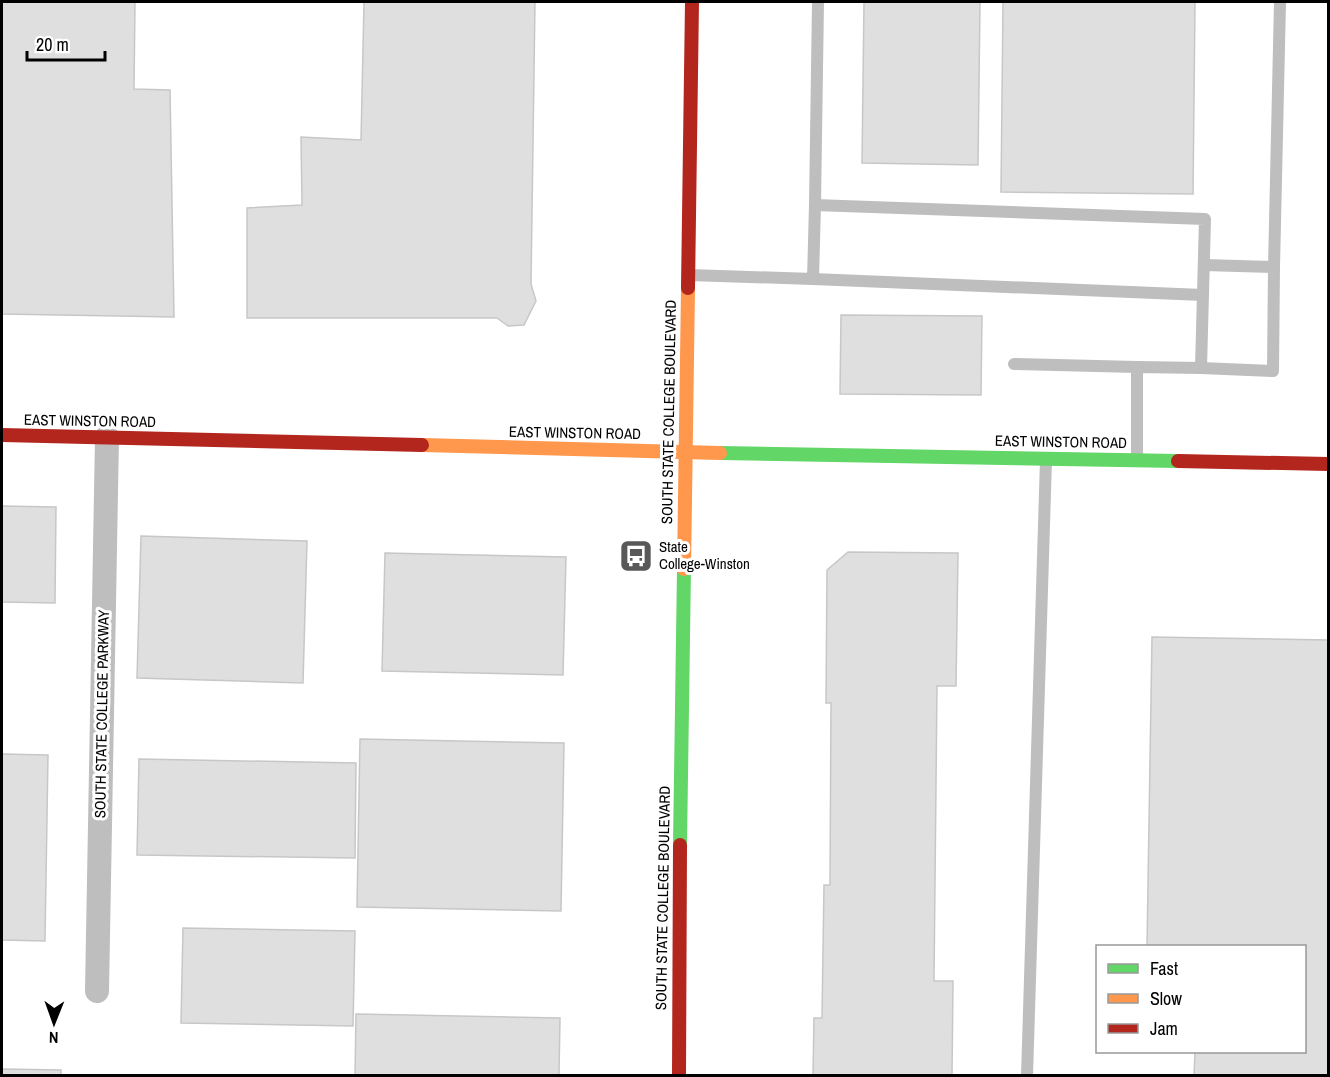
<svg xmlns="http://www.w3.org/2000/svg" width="1330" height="1077" viewBox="0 0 1330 1077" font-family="'Archivo Narrow',sans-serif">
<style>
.building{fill:#dfdfdf;stroke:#c7c7c7;stroke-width:1.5}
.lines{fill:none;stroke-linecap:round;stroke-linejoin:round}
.lane{stroke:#bebebe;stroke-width:12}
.street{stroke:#bebebe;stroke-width:24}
.fast{stroke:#63d668;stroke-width:14}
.slow{stroke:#ff974d;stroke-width:14}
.jam{stroke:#b3261e;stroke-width:14}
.labels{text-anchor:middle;stroke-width:6;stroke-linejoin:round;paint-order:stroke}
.street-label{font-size:15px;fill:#000;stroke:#fff}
.poi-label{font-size:15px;fill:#000;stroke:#fff;text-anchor:start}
</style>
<rect width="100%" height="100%" fill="#fff"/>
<!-- building -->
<g class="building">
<path d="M2,2H135L134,89L170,90L174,317L2,314Z"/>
<path d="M364,2H535L531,284L536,301L524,325L508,326L497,318H247V208L302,205L301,137L361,140Z"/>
<path d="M864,2H980L978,165L862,163Z"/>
<path d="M1003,2H1195L1193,194L1001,192Z"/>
<path d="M841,315L982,316L981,395L840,394Z"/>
<path d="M2,506L56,507L55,603L2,602Z"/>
<path d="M141,536L307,541L303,683L137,678Z"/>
<path d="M848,552L958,553L956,686H937L934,981H953L952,1076H813L814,1018H822L824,885H830L831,703H826L827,570Z"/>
<path d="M385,553L566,557L563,675L382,671Z"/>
<path d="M1152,637L1328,640V1076H1194L1195,1052H1304V946H1147Z"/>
<path d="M360,739L564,743L561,911L357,907Z"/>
<path d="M2,754L48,755L45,941L2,940Z"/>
<path d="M139,759L356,763L355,858L137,855Z"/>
<path d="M183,928L355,931L353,1026L181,1023Z"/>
<path d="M356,1014L560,1018L559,1076H355Z"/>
<path d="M2,1069L61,1070V1076H2Z"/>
</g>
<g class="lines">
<!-- lane -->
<g class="lane">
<path d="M815,205L818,2"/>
<path d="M1274,267L1280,2"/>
<path d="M689,275L813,279L815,205L1205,219L1201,368L1137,367V460"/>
<path d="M813,279L1203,295"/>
<path d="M1014,364L1137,367"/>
<path d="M1201,368L1273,371L1274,267L1204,265"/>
<path d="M1027,1076L1046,460"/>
</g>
<!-- street -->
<path class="street" d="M97,991L107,437"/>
<!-- fast -->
<g class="fast">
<path d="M720,453L1178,461"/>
<path d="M680,845L684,569"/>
</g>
<!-- slow -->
<g class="slow">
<path d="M422,445L720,453"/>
<path d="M684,569L688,288"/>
</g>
<!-- jam -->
<g class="jam">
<path d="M688,288L692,2"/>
<path d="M2,435L422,445"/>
<path d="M1178,461L1328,464"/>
<path d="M679,1076L680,845"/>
</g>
</g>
<!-- icons -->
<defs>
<symbol id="bus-square" viewBox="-11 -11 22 22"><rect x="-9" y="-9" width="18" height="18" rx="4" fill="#595959" stroke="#fff"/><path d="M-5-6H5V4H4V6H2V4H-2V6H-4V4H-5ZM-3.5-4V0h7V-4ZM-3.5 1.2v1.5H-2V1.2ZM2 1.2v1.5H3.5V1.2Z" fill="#fff"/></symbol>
</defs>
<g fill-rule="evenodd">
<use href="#bus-square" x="617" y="537" width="38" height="38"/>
</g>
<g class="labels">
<!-- street labels -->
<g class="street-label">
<text transform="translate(669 412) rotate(-89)" y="5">SOUTH STATE COLLEGE BOULEVARD</text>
<text transform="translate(90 421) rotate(1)" y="5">EAST WINSTON ROAD</text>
<text transform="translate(575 433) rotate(1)" y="5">EAST WINSTON ROAD</text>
<text transform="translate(1061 442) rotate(1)" y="5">EAST WINSTON ROAD</text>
<text transform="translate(102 714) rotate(-89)" y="5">SOUTH STATE COLLEGE PARKWAY</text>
<text transform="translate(663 898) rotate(-89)" y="5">SOUTH STATE COLLEGE BOULEVARD</text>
</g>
<!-- poi labels -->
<g class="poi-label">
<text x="659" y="552">State<tspan x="659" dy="17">College-Winston</tspan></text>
</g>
</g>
<!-- border -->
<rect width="1330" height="1077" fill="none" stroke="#000000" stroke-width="6"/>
<!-- legend -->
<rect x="1096" y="945" width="210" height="108" fill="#ffffff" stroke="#999999" stroke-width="1.5"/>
<rect x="1108" y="964" width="30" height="9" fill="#63d668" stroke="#999999" stroke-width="1.5"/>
<text x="1150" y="975" font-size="18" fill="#000000">Fast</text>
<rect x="1108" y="994" width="30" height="9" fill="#ff974d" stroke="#999999" stroke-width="1.5"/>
<text x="1150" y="1005" font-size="18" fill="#000000">Slow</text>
<rect x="1108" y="1024" width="30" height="9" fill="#b3261e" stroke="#999999" stroke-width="1.5"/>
<text x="1150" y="1035" font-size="18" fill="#000000">Jam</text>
<!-- north arrow -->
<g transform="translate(54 1023) rotate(181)" stroke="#ffffff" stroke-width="4.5" paint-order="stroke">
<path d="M0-4.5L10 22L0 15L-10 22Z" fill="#000000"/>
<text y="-9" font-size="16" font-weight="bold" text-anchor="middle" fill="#000000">N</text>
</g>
<!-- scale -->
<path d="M27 51v9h78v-9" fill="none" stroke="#000000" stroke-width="3"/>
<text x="36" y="51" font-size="18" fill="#000000" stroke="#ffffff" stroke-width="4.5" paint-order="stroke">20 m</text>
</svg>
